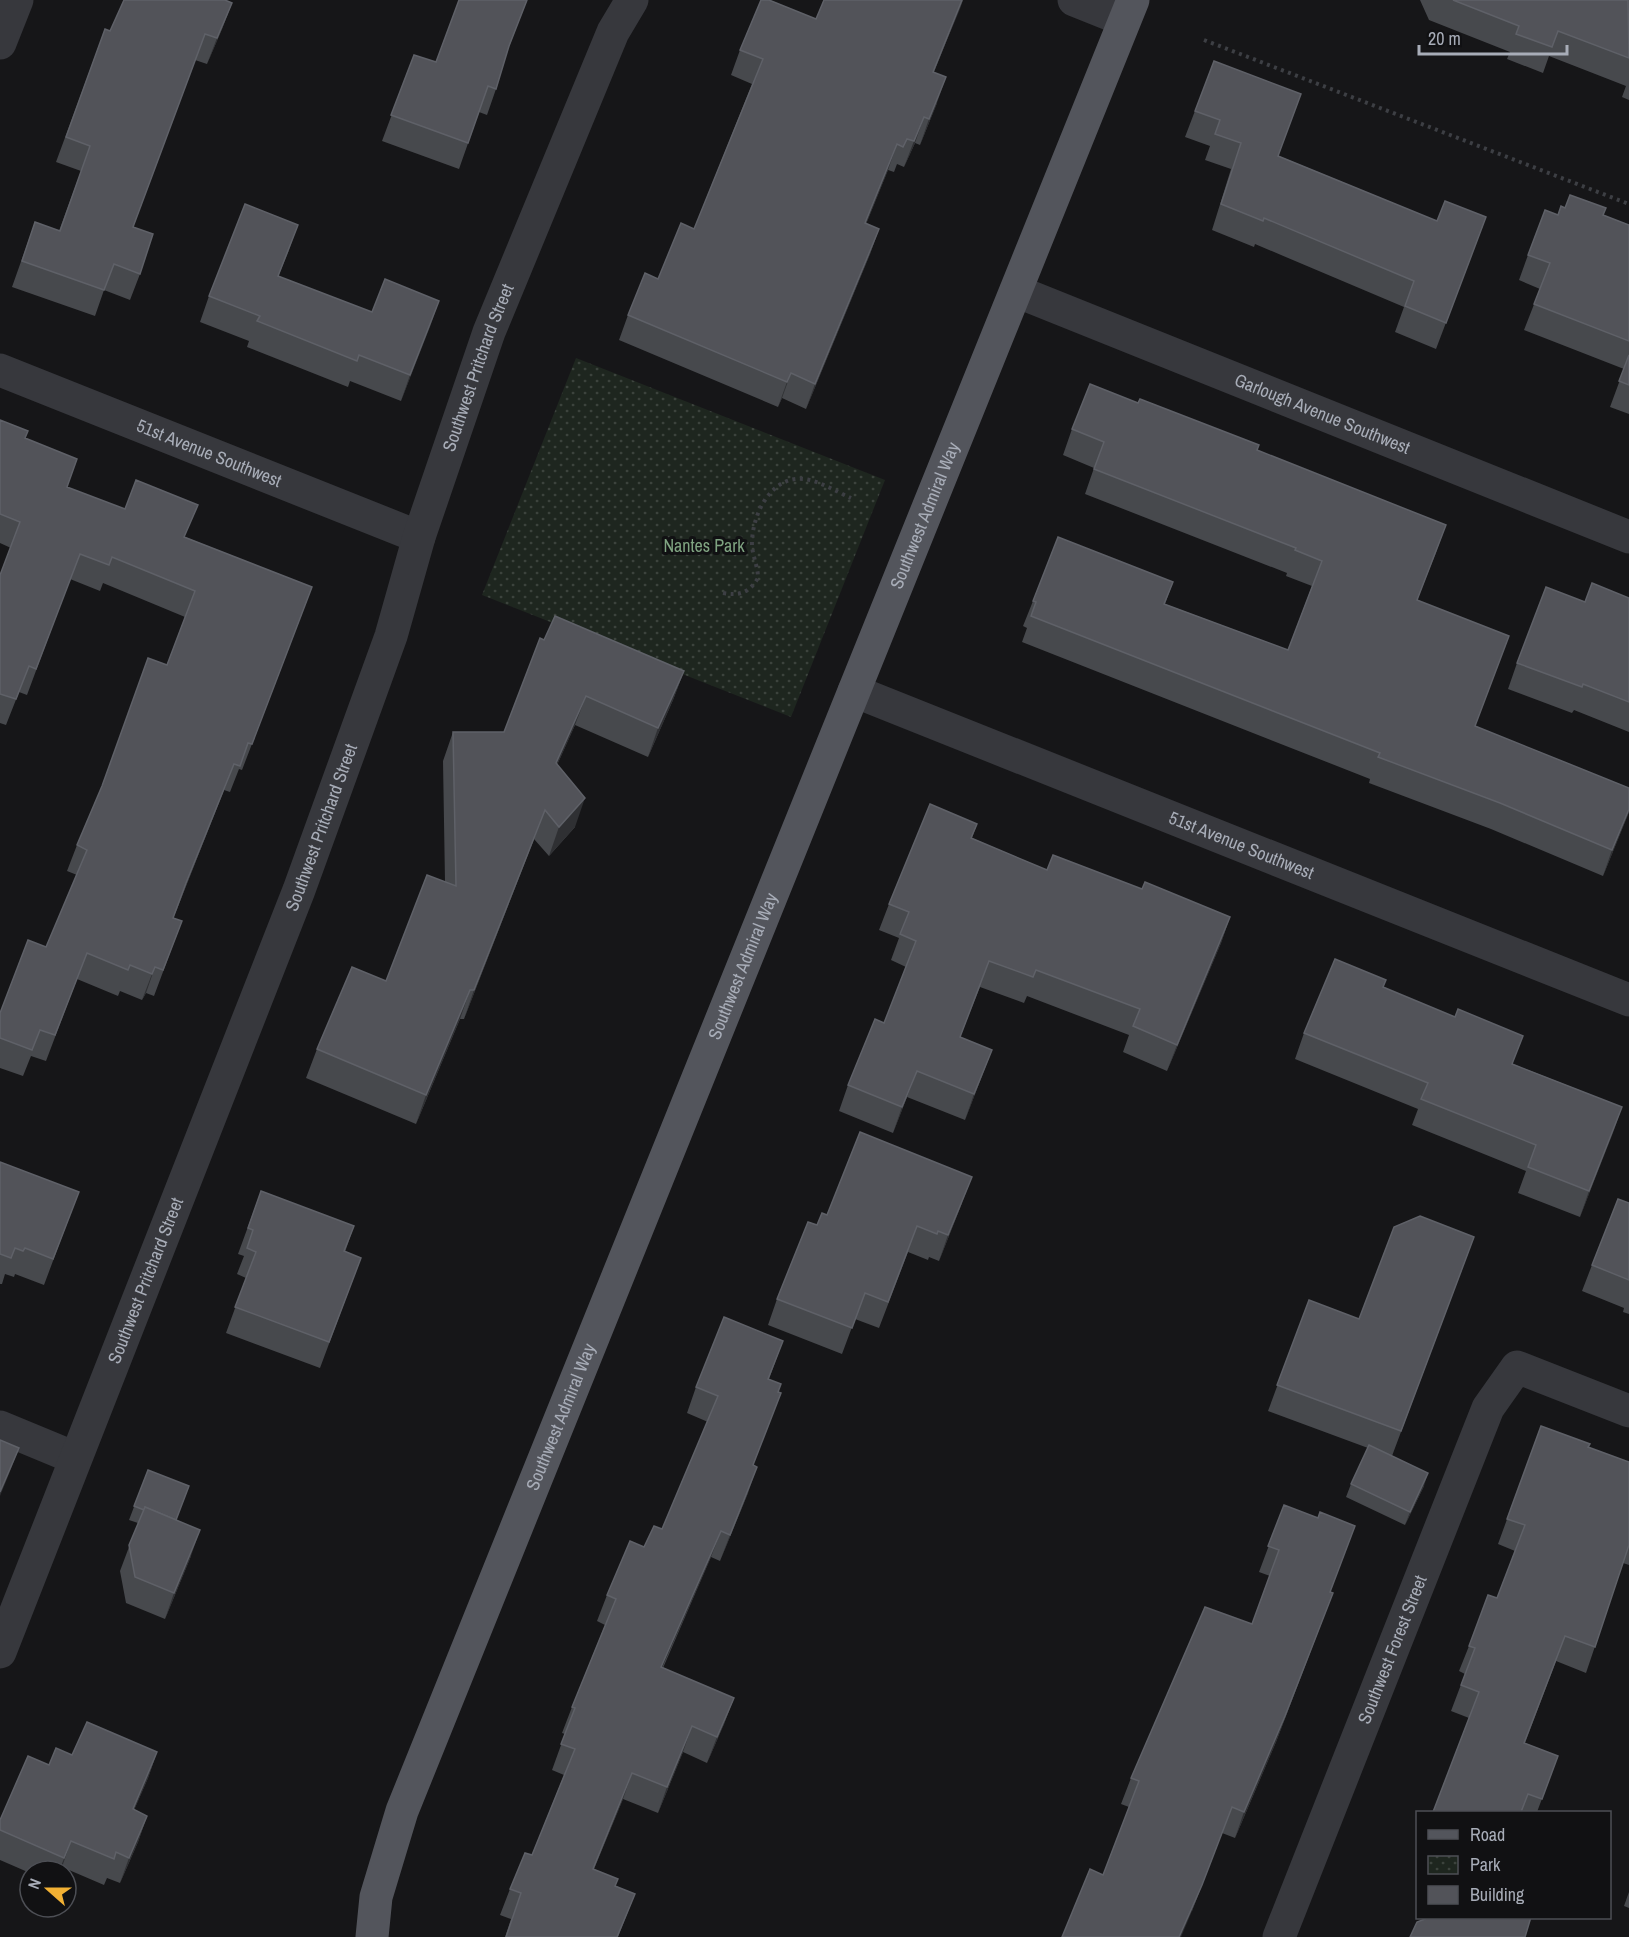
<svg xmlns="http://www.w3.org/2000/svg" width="1629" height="1937" viewBox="0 0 1629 1937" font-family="'Archivo Narrow',sans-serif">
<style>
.park{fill:url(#park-dots)}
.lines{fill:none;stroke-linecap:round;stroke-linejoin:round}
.path{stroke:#3d3f44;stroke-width:4;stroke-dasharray:3 4.5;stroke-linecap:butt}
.minor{stroke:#37383d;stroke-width:33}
.major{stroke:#53555c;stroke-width:33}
.wall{fill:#47494d}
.shaded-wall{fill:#2f3033}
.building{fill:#525359;stroke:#5f6168;stroke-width:1.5}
.labels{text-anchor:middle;stroke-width:6;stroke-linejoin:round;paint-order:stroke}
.street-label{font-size:18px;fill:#a8adb8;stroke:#111113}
.park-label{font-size:18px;fill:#7fa381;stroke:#111113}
</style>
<defs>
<pattern id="park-dots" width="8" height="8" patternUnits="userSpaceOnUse" patternTransform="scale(1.5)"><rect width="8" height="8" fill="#1e261f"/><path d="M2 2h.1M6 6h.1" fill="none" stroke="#3c433d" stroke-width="1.8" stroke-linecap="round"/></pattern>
</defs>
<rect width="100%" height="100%" fill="#161618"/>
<!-- park -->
<path class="park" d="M576,358L885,480L791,717L482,595Z"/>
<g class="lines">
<!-- path -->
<g class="path">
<path d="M1204,40L1629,204"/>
<path d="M723,593C739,596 749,593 758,578C758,567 753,557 752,546C751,518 769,476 803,479C818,480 837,492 851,498"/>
</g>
<!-- minor -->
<g class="minor">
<path d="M1074,0L1124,20"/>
<path d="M0,43L17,0"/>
<path id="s1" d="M1016,291L1629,537"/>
<path id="s2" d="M0,370L419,537"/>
<path id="s3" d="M854,691L1629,1000"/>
<path d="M0,1427L75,1458"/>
<path id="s4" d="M0,1652L299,890L391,636L419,537L489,332L613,32L632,0"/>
<path id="s5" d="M1279,1937L1488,1408L1517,1367L1629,1411"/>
</g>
<!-- major -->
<path class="major" id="s6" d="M372,1937L376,1897L402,1811L1133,0"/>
</g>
<!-- wall -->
<g class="wall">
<path d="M459,0H527L507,52L496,89L487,115L479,112L459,169L382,141L414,55L436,62Z"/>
<path d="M824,0H963L934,72L937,103L920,145L915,143L904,167L897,164L894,172L888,170L866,224L879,229L870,254L806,409L782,398L778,407L619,340L628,315L658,279L694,229L752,84L731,75L740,50L816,19Z"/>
<path d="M1420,0H1629V100L1622,97L1626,86L1549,56L1543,73L1507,59L1510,52L1429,20Z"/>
<path d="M232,3L222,29L207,64L195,60L133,227L140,274L130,300L104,290L95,316L12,287L35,222L59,231L81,171L56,162L105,29L110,31Z"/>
<path d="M1214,61L1279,156L1437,221L1486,217L1436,349L1395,332L1404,307L1255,244L1254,247L1212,230L1231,169L1205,160L1210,146L1185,137Z"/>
<path d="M1565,208L1603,215L1629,225V414L1610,407L1624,369L1524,330L1540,289L1519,280L1528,255L1558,215Z"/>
<path d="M289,250L278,276L372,312L439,301L401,401L350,381L348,387L247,347L249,341L200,322L209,296Z"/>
<path d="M1138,403L1257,450L1437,550L1417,600L1476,726L1629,812L1603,876L1491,829L1369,783L1370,779L1022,642L1027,628L1023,626L1033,601L1173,582L1165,604L1288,650L1312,586L1286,576L1287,573L1085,494L1094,468L1063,455L1072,429Z"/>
<path d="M0,420L25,438L67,487L185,537L312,587L242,770L239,769L230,792L224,790L177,909L173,918L182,921L154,996L146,993L142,1000L120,991L118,996L77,979L46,1061L31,1056L23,1076L0,1068V1013L46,947L77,875L67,871L77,845L167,665L185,617L103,583L100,591L70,579L27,695L19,692L6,725L0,723V575L11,548L0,543Z"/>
<path d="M1629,598V732L1574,710L1572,713L1508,689L1517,663L1585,602Z"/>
<path d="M544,640L684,671L673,700L648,757L575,725L557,765L575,827L549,856L534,839L464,1019H460L416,1124L306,1078L317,1049L386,981L445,882L443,761L453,732H504Z"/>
<path d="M977,824L972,838L1047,870L1142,889L1230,917L1221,943L1167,1071L1123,1052L1129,1035L1027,996L1024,1003L980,987L960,1037L992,1050L965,1120L907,1097L893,1133L839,1111L848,1085L884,1023L906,967L891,960L899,938L879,930L889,904Z"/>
<path d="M1383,987L1513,1064L1622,1107L1580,1217L1518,1193L1526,1171L1412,1125L1418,1109L1295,1059L1304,1033Z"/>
<path d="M0,1162L69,1218L44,1285L15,1274L14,1277L5,1274L2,1284H0Z"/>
<path d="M261,1191L354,1226L345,1252L361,1258L320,1368L226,1333L246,1278L237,1274L244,1256L238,1254Z"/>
<path d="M962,1203L939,1261L929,1257L928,1260L908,1252L879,1328L855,1319L842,1354L768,1325L777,1299L817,1225L827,1215Z"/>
<path d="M1629,1203V1314L1623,1312L1624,1308L1582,1291L1592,1265Z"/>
<path d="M1474,1237L1392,1456L1424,1486L1405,1525L1346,1497L1351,1484L1368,1448L1268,1411L1309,1300L1359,1319Z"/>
<path d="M783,1341L769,1379L779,1392L781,1393L753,1465L748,1493L720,1561L711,1557L663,1668L734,1698L724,1724L707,1763L683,1752L658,1813L623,1799L594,1869L616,1886L635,1894L618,1937H505L511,1919L500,1915L510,1889L532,1855L564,1775L552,1770L565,1734L562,1733L572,1707L605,1625L597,1621L607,1595L644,1547L662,1529L708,1422L687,1413L696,1387Z"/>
<path d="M1541,1426L1588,1447L1629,1462V1565L1623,1563L1586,1673L1556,1661L1525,1743L1558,1756L1537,1812H1433L1469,1718L1451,1711L1465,1674L1459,1671L1469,1646L1497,1598L1515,1551L1498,1544Z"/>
<path d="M148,1470L176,1520L191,1556L165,1619L126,1603L120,1571L138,1523L129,1520Z"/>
<path d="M1284,1505L1330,1592L1323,1619L1276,1742L1235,1838L1222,1833L1192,1911L1103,1875L1129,1807L1121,1804L1131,1778L1252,1624L1270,1576L1259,1572Z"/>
<path d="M157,1752L148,1778L134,1810L147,1816L138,1842L120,1883L107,1878L104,1885L62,1867L60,1871H30V1873L0,1860V1820L72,1755Z"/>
<path d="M1629,1892V1908L1624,1906Z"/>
</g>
<!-- shaded-wall -->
<g class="shaded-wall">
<path d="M962,0H963L960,9L923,97L933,72Z"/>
<path d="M232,3L222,29L207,64L217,38Z"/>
<path d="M946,77L937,103L920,145L929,119Z"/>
<path d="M924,117L915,143L904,167L914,141Z"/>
<path d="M897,144L888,170L856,249L865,223Z"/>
<path d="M298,225L289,250L268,302L278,276Z"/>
<path d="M879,229L870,254L806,409L815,384Z"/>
<path d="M439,301L430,327L401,401L410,375Z"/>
<path d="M791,373L782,398L778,407L787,382Z"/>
<path d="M1446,525L1437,550L1407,625L1417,600Z"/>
<path d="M684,671L673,700L648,757L658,728Z"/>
<path d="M586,696L575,725L545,792L556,763Z"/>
<path d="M234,764L224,790L163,944L186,883Z"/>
<path d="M585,798L575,827L549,856L559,827Z"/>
<path d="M1629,809V812L1603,876L1612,850Z"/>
<path d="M545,810L534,839L464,1019L474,990Z"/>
<path d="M1230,917L1221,943L1167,1071L1177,1045Z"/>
<path d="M155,967L146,993L142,1000L152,974Z"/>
<path d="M470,990L460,1019L416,1124L426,1095Z"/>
<path d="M992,1050L982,1076L965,1120L974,1094Z"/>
<path d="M917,1071L907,1097L893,1133L902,1107Z"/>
<path d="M1622,1107L1613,1133L1580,1217L1589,1191Z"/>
<path d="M972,1177L962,1203L939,1261L948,1235Z"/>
<path d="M19,1448L9,1474L0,1496V1492Z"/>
<path d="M757,1467L748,1493L720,1561L730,1535Z"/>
<path d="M1428,1473L1424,1486L1405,1525L1410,1512Z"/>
<path d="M200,1530L191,1556L165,1619L174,1593Z"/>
<path d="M721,1531L711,1557L651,1693L661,1667Z"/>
<path d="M1333,1593L1276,1742L1235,1838L1244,1812Z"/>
<path d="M734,1698L724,1724L707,1763L717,1737Z"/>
<path d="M692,1726L683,1752L658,1813L667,1787Z"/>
<path d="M157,1752L148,1778L123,1835L133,1809Z"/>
<path d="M632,1773L623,1799L583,1894L593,1869Z"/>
<path d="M1232,1807L1192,1911L1181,1937H1179Z"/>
<path d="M147,1816L138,1842L120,1883L129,1858Z"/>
<path d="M71,1841L62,1867L60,1871H59Z"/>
</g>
<!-- building -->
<g class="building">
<path d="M124,0H225L232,3L217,38L205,34L133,227L153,234L140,274L114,264L104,290L22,261L35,222L60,231L90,146L66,137L105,29L110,31Z"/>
<path d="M459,0H527L509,46L496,89L488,86L468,143L391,115L414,55L436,62Z"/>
<path d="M761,0H769L816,19L824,0H962L933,72L946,77L929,119L924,117L914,141L907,139L903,147L897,144L865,223L879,229L815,384L791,373L787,382L628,315L645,273L658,279L681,223L694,229L763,59L740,50Z"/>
<path d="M1453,0H1628L1629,58L1558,31L1552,47L1516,34L1519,26Z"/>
<path d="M1214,61L1301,94L1278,156L1437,221L1445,201L1486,217L1446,323L1405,306L1414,281L1264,218L1263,221L1221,204L1241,143L1215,134L1220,120L1195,111Z"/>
<path d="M1570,195L1606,208L1603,215L1629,225V341L1534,304L1550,263L1528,255L1545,210L1558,215L1561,206L1565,208Z"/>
<path d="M245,204L298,225L278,276L372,312L385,279L439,301L410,375L359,355L357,361L257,321L260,316L209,296Z"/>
<path d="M1629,355V385L1619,381Z"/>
<path d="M1090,384L1138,403L1140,399L1259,445L1257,450L1446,525L1417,600L1509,636L1475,726L1629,788V809L1612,850L1500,803L1378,757L1380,753L1031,616L1036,602L1033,601L1058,537L1173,582L1164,604L1288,650L1322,561L1295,550L1296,548L1094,469L1104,442L1072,429Z"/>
<path d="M0,420L28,431L25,438L77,459L67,487L125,509L136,480L198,505L184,537L312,587L252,744L248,743L240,766L234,764L186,883L173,918L182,921L163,970L155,967L152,974L130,965L128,970L87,953L55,1035L40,1030L32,1050L0,1038V1013L28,940L46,947L87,850L77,845L102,786L148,658L167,665L195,591L112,557L109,565L80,554L36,669L29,666L16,699L0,694V575L20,522L0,514Z"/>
<path d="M1592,583L1629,598V702L1583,684L1582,687L1517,663L1546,587L1585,602Z"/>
<path d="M555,616L684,671L658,728L586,696L556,763L585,798L559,827L545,810L474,990H470L426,1095L317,1049L352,967L386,981L427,875L456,886L453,732H504L540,638L544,640Z"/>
<path d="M930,804L977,824L971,838L1047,870L1053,855L1142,889L1145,882L1230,917L1177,1045L1133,1026L1140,1009L1036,970L1033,977L989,961L960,1037L992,1050L974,1094L917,1071L902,1107L848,1085L875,1019L884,1023L916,941L900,934L909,912L889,904Z"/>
<path d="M1335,959L1386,980L1383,987L1455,1017L1458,1009L1523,1036L1512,1064L1622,1107L1589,1191L1528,1167L1536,1145L1421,1099L1428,1083L1304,1033Z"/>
<path d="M860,1132L972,1177L948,1235L938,1231L937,1234L917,1226L888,1302L865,1293L852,1328L777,1299L808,1222L817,1225L822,1213L827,1215Z"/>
<path d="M0,1162L79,1192L53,1259L25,1248L23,1251L15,1248L11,1258L0,1254Z"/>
<path d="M261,1191L354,1226L344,1251L361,1258L329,1342L235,1307L256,1252L247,1248L253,1230L248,1228Z"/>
<path d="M1618,1199L1629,1203V1280L1592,1265Z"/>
<path d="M1420,1216L1474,1237L1401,1431L1277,1385L1309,1300L1359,1319L1394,1227Z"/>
<path d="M724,1317L783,1341L768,1379L781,1384L778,1392L781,1393L753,1465L757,1467L730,1535L721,1531L661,1667L734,1698L717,1737L692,1726L667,1787L632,1773L593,1869L618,1879L615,1886L635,1894L617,1937H506L521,1893L510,1889L525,1853L532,1855L575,1749L561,1744L575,1708L572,1707L616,1599L607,1595L630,1541L644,1547L654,1526L662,1529L718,1396L696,1387Z"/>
<path d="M1541,1426L1590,1444L1588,1447L1629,1462V1545L1595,1647L1565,1636L1524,1743L1558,1756L1542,1799L1528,1794L1521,1812H1433L1479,1692L1461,1685L1475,1648L1469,1646L1488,1595L1497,1598L1525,1525L1507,1519Z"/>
<path d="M0,1440L19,1448L0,1492Z"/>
<path d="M1369,1445L1428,1473L1410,1512L1351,1484Z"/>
<path d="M148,1470L189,1486L176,1520L145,1507L144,1510L134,1506Z"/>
<path d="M1284,1505L1318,1518L1320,1512L1355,1526L1330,1592L1333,1593L1285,1716L1244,1812L1232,1807L1202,1885L1179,1937H1062L1090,1869L1103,1875L1139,1781L1131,1778L1205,1607L1252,1624L1279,1550L1268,1546Z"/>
<path d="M145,1507L200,1530L174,1593L135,1577L129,1545Z"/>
<path d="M87,1722L157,1752L133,1809L147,1816L129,1858L116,1852L114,1859L71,1841L64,1858L0,1830V1820L28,1756L49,1765L56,1748L72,1755Z"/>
<path d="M1425,1917H1531L1525,1937H1410L1417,1922L1425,1919Z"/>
</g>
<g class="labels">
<!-- street labels -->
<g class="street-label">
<text dy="6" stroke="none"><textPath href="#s4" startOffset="1371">Southwest Pritchard Street</textPath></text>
<text dy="6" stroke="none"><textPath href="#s1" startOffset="330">Garlough Avenue Southwest</textPath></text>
<text dy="6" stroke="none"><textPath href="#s2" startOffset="225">51st Avenue Southwest</textPath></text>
<text dy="6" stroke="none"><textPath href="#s6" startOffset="1527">Southwest Admiral Way</textPath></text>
<text dy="6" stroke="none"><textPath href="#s4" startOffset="885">Southwest Pritchard Street</textPath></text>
<text dy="6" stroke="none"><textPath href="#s3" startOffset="417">51st Avenue Southwest</textPath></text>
<text dy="6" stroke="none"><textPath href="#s6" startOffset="1041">Southwest Admiral Way</textPath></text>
<text dy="6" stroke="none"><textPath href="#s4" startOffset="399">Southwest Pritchard Street</textPath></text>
<text dy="6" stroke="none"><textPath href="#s6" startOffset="555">Southwest Admiral Way</textPath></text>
<text dy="6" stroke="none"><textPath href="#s5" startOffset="309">Southwest Forest Street</textPath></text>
</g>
<!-- park labels -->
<g class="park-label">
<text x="704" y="552">Nantes Park</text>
</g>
</g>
<!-- legend -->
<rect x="1416" y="1811" width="195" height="108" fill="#111113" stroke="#4d4f55" stroke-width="1.5"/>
<rect x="1428" y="1830" width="30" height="9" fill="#53555c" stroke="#4d4f55" stroke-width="1.5"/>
<text x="1470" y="1841" font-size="18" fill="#a8adb8">Road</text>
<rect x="1428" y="1856" width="30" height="18" fill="url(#park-dots)" stroke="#4d4f55" stroke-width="1.5"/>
<text x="1470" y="1871" font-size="18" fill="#a8adb8">Park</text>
<rect x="1428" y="1886" width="30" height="18" fill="#525359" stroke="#4d4f55" stroke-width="1.5"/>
<text x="1470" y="1901" font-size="18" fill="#a8adb8">Building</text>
<!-- north arrow -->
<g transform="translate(48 1889) rotate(291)"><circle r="28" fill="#111113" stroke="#4d4f55" stroke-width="1.5"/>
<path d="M0-4.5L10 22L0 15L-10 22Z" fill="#f2b134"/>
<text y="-9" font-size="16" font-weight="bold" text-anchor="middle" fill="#a8adb8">N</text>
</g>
<!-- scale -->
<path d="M1419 45v9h148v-9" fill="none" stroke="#a8adb8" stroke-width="3"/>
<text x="1428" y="45" font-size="18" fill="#a8adb8" stroke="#111113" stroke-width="4.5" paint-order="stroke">20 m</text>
</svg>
